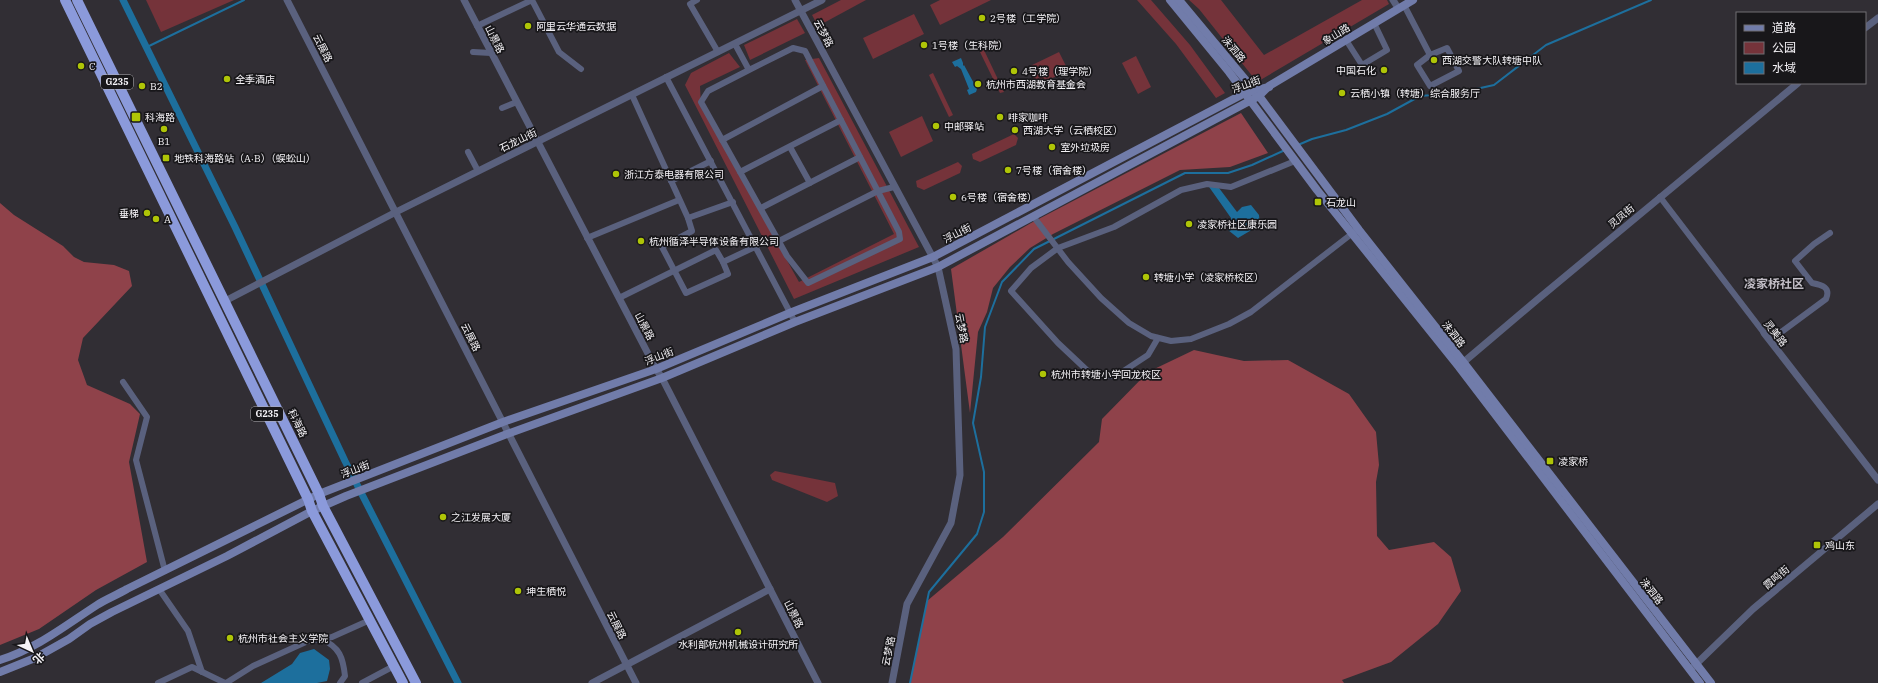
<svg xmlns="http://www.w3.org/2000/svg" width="1878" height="683" viewBox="0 0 1878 683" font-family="'IBM Plex Serif','Noto Sans SC',serif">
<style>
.green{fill:#75333a}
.forest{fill:#8f424a}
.water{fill:#1d6f9d}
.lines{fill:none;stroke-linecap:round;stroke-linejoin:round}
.stream{stroke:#1d6f9d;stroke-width:2}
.canal{stroke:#1d6f9d;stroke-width:7}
.minor{stroke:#5a617e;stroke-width:6}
.tertiary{stroke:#5a617e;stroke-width:7}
.secondary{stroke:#717caa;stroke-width:8}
.trunk{stroke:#8b9adb;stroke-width:10}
.poi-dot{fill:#afc507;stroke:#18171a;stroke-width:1.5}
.labels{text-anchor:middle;stroke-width:3.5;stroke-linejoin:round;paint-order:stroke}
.shield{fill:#18171a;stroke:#b3b1b5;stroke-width:1}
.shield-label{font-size:9px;font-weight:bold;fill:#f5f3f7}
.poi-label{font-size:10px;fill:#f5f3f7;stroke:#18171a;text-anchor:start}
.street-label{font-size:10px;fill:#f5f3f7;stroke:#18171a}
.quarter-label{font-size:12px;font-weight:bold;fill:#c1bdc5;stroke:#18171a}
</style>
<rect width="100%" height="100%" fill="#312e34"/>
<!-- green -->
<g class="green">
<path d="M146,0H234L161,32Z"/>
<path d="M841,0H866L818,26L812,15Z"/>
<path d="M940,0H991L940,25L930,5Z"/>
<path d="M1137,0H1151L1190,45L1225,93L1216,98L1176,44Z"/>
<path d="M1189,0H1221L1264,55L1362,0H1387L1389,4L1257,82L1199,9Z"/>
<path d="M914,14L924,34L873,59L863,38Z"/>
<path d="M797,19L805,33L750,60L744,45Z"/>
<path d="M984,50L1004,92L1000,93L980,52Z"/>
<path d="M1059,52L1068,70L1037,86L1028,67Z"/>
<path d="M729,53L740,67L700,86L701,106L799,282L894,234L805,60L819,58L919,247L794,299L685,85L691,73Z"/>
<path d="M1136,56L1151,87L1138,94L1122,63Z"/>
<path d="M933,73L953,115L949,117L929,75Z"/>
<path d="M922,116L933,141L901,157L889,132Z"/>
<path d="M1014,134L1018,138L1016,145L980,162L973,159L972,154Z"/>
<path d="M958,162L962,166L960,173L924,190L917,187L916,181Z"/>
<path d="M775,471L835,483L838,496L827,502L772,480L770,475Z"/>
</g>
<!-- forest -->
<g class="forest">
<path d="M1241,113L1268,153L1230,167L1180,170L1053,234L1030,248L1010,267L993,288L987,312L978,332L970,413L951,269L1031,223Z"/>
<path d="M0,203L14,215L63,246L74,257L84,262L114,265L129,271L132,286L83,338L78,360L87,385L130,404L140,414L129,462L147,562L96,590L39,629L0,645Z"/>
<path d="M1194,350L1244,361L1288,360L1349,394L1376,432L1379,465L1376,482L1377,536L1389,550L1434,542L1451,557L1461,591L1438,624L1391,662L1342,680L1344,683H910L927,601L1003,537L1099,442L1102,419L1148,372Z"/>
</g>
<!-- water -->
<g class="water">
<path d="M961,58L963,63V66L964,65L977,89L976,92L969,95L967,90L969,89L961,69L957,66L955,67L952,62Z"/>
<path d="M1207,184H1216L1237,212L1242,207L1251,205L1259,215L1260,225L1238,238L1228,230L1231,228V218Z"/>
<path d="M314,649L329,660L330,669L327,681L317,683H261L292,664L300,653Z"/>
</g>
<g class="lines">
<!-- stream -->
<g class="stream">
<path d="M147,47L244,0"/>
<path d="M1298,145L1312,139L1346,130L1387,114L1420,96L1458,93L1494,85L1546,45L1651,0"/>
<path d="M910,683L929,592L977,534L984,512V472L973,423L981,377L985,327L1002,282L1034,249L1185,173H1228L1252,165L1285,150"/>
</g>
<!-- canal -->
<path class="canal" d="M123,0L235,227L345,461L458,683"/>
<!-- minor -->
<g class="minor">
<path d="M697,0L690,4L718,52"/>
<path d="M1404,5L1430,55L1447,48L1459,71L1430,86L1417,65L1430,55"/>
<path d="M477,26L532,0L559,52L581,69"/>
<path d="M1346,40L1362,65L1387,50L1374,23"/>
<path d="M735,44L749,70L793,48L805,51L899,232L900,239L808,283L787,256L701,102L708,91L749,70"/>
<path d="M473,52L491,53"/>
<path d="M666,77L795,322"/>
<path d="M632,95L688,218L692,231L662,247L686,293L728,274L723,262"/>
<path d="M502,108L517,102"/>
<path d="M722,140L823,86"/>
<path d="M790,147L810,183"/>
<path d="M468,152L478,171"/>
<path d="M740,172L841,120"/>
<path d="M671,181L711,161"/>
<path d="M1660,197L1764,333H1780L1826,299C1831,287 1822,285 1812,283L1795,261L1814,244L1830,233"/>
<path d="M761,208L860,157"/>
<path d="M1033,216L1068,262L1101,298L1129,323L1151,336L1171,341L1191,339L1229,324L1251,312L1354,232"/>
<path d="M688,218L733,202"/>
<path d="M587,238L679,200"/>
<path d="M779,241L878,191L894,187"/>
<path d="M619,298L716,250L723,262L757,246"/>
<path d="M1158,338L1148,355L1116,376L1092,375L1058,343L1011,291L1031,268L1058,248L1114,227L1181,190L1207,184L1231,187L1295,161"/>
<path d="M123,382L147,417L136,460L165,571"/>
<path d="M159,589L188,631L202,672"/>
<path d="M321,639C340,647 343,658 345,676L340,683"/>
<path d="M158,683L192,667L225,683"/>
<path d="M226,683L253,666L308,641L332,637L370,620"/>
<path d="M362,683L394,666"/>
</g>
<!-- tertiary -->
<g class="tertiary">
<path d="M287,0L636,683"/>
<path d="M464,0L656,369L662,378L818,683"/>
<path d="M795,0L938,267L956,349L960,475L951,523L907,604L892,683"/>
<path d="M1393,0L1398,8"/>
<path d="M1865,28L1878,18"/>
<path d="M225,301L396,212L822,0"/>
<path d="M1764,333L1878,480"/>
<path d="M1459,366L1538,299L1798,83"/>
<path d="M1690,670L1753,609L1878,504"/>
<path d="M592,683L770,589"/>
</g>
<!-- secondary -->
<g class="secondary">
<path d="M1170,0L1229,72L1317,190L1459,367L1700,683"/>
<path d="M1179,0L1259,96L1359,230L1464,363L1711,683"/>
<path d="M0,660C36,649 66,625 97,605C106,599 117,595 127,589L319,494L503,422L656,369L792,312L933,257L1245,93L1269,87"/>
<path d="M0,672L35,658L69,639L90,624L112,612L227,556L312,511L346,496L507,434L662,378L795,322L938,267L1259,96L1269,86L1413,0"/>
</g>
<!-- trunk -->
<g class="trunk">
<path d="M65,0L308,499L312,511L403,683"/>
<path d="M77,0L319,494L323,506L416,683"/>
</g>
</g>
<!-- markers -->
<g class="poi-dot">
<circle cx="982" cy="18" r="4"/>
<circle cx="528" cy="26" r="4"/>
<circle cx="924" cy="45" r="4"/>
<circle cx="1434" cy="60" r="4"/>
<circle cx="81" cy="66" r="4"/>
<circle cx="1384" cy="70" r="4"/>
<circle cx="1014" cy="71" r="4"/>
<circle cx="227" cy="79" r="4"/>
<circle cx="978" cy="84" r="4"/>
<circle cx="142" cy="86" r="4"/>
<circle cx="1342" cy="93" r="4"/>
<rect x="131" y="112" width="10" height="10" rx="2"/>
<circle cx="1000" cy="117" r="4"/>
<circle cx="936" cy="126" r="4"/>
<circle cx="164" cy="129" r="4"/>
<circle cx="1015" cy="130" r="4"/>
<circle cx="1052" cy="147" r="4"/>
<rect x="162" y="154" width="8" height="8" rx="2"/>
<circle cx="1008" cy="170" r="4"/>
<circle cx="616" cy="174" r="4"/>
<circle cx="953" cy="197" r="4"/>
<rect x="1314" y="198" width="8" height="8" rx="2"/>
<circle cx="147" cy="213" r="4"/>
<circle cx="156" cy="219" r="4"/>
<circle cx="1189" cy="224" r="4"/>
<circle cx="641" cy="241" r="4"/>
<circle cx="1146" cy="277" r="4"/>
<circle cx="1043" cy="374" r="4"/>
<rect x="1546" y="457" width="8" height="8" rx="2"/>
<circle cx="443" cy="517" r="4"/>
<rect x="1813" y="541" width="8" height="8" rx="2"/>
<circle cx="518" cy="591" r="4"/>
<circle cx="738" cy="632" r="4"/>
<circle cx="230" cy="638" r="4"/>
</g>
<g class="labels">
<!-- shield labels -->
<g class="shield">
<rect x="101" y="75" width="32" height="14" rx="3"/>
<rect x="251" y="407" width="32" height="14" rx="3"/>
</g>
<g class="shield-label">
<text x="117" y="85">G235</text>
<text x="267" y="417">G235</text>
</g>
<!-- poi labels -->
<g class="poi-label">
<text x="990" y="22">2号楼（工学院）</text>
<text x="536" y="30">阿里云华通云数据</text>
<text x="932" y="49">1号楼（生科院）</text>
<text x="1442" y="64">西湖交警大队转塘中队</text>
<text x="89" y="70">C</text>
<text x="1376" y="74" text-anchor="end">中国石化</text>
<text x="1022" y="75">4号楼（理学院）</text>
<text x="235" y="83">全季酒店</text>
<text x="986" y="88">杭州市西湖教育基金会</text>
<text x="150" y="90">B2</text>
<text x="1350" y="97">云栖小镇（转塘）综合服务厅</text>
<text x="145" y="121">科海路</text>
<text x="1008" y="121">啡家咖啡</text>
<text x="944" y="130">中邮驿站</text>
<text x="1023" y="134">西湖大学（云栖校区）</text>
<text x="164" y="145" text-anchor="middle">B1</text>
<text x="1060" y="151">室外垃圾房</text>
<text x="174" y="162">地铁科海路站（A·B）（蜈蚣山）</text>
<text x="1016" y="174">7号楼（宿舍楼）</text>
<text x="624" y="178">浙江方泰电器有限公司</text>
<text x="961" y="201">6号楼（宿舍楼）</text>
<text x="1326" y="206">石龙山</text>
<text x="139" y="217" text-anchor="end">垂梯</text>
<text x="164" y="223">A</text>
<text x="1197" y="228">凌家桥社区康乐园</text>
<text x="649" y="245">杭州循泽半导体设备有限公司</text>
<text x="1154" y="281">转塘小学（凌家桥校区）</text>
<text x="1051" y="378">杭州市转塘小学回龙校区</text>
<text x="1558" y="465">凌家桥</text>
<text x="451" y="521">之江发展大厦</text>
<text x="1825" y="549">鸡山东</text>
<text x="526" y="595">坤生栖悦</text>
<text x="238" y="642">杭州市社会主义学院</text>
<text x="738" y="648" text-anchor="middle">水利部杭州机械设计研究所</text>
</g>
<!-- street labels -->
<g class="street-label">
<text transform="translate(824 33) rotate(62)" y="4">云梦路</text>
<text transform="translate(1336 34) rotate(-31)" y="4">象山路</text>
<text transform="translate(495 39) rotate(63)" y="4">山景路</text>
<text transform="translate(323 48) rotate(63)" y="4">云展路</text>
<text transform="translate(1234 49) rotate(50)" y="4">洙泗路</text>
<text transform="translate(1246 84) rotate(-20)" y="4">浮山街</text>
<text transform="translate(518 140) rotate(-26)" y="4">石龙山街</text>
<text transform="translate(1621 216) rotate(-40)" y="4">灵凤街</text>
<text transform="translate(957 233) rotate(-27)" y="4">浮山街</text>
<text transform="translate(645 326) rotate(62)" y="4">山景路</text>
<text transform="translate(962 328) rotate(79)" y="4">云梦路</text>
<text transform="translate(1776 333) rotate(52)" y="4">灵美路</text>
<text transform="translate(1454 334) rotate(52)" y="4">洙泗路</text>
<text transform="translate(471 337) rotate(63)" y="4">云展路</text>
<text transform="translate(659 356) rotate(-22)" y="4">浮山街</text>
<text transform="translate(298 423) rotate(64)" y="4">科海路</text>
<text transform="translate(355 469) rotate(-21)" y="4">浮山街</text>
<text transform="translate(1776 577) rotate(-40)" y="4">霞鸣街</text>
<text transform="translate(1652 591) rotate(52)" y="4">洙泗路</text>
<text transform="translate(794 614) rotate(63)" y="4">山景路</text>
<text transform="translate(617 625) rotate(63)" y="4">云展路</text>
<text transform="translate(888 651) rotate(-79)" y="4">云梦路</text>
</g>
<!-- quarter labels -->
<g class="quarter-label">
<text x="1774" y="288">凌家桥社区</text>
</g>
</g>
<!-- legend -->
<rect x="1736" y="12" width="130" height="72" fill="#18171a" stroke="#706f72"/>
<rect x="1744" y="25" width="20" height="6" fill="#717caa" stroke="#706f72"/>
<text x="1772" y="32" font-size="12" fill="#f5f3f7">道路</text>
<rect x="1744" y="42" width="20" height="12" fill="#75333a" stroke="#706f72"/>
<text x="1772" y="52" font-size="12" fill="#f5f3f7">公园</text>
<rect x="1744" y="62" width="20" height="12" fill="#1d6f9d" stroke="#706f72"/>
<text x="1772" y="72" font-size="12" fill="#f5f3f7">水域</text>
<!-- north arrow -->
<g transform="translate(32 651) rotate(136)" stroke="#18171a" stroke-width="3" paint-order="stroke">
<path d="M0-3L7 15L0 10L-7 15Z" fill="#f5f3f7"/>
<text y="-6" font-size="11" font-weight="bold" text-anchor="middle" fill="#f5f3f7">北</text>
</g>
</svg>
